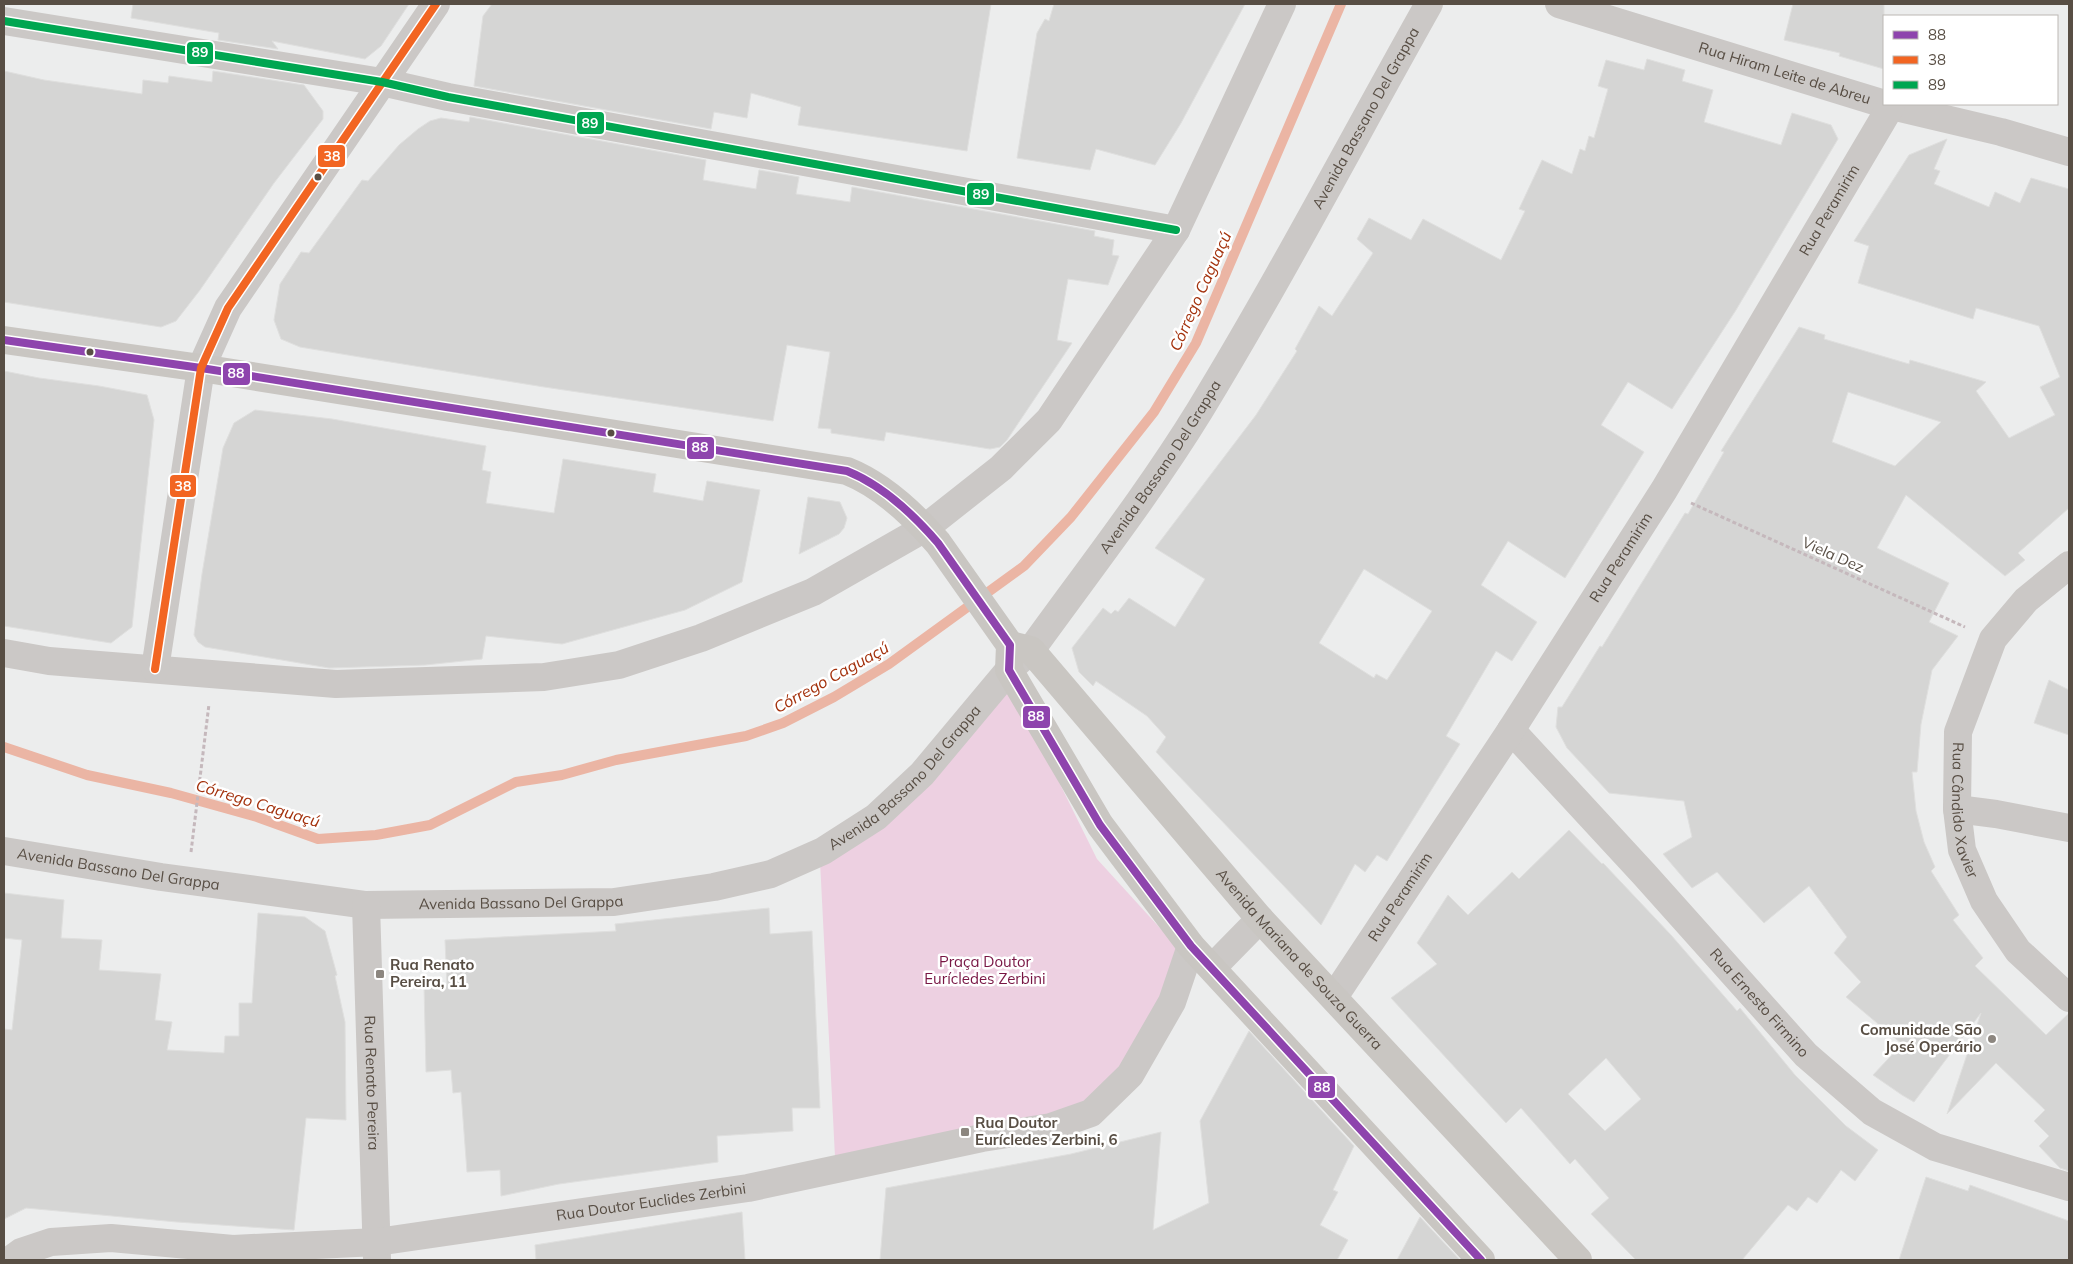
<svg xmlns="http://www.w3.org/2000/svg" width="2073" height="1264" viewBox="0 0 2073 1264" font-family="Mulish,sans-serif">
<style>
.green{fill:#edd0e1}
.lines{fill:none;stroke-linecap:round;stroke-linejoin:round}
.stream{stroke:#ebb5a4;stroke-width:10}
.building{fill:#d5d5d4;stroke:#dfdfde;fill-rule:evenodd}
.path{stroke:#c5b8bc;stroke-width:3;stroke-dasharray:4 2.5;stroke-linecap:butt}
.minor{stroke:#cbc8c6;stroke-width:28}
.major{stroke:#c9c6c2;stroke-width:28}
.bus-1-casing{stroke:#fff;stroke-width:11}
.bus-2-casing{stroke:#fff;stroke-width:11}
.bus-3-casing{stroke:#fff;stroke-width:11}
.bus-1{stroke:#8e44ad;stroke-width:8}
.bus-2{stroke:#f26522;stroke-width:8}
.bus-3{stroke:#00a651;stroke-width:8}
.bus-dot{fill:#584e44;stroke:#fff;stroke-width:2}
.poi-dot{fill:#8c867f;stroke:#fff;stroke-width:2}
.labels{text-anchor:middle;stroke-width:5;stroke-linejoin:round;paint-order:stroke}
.street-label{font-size:15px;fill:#584e44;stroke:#fff}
.park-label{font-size:15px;fill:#781644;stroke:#fff}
.poi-label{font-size:15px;font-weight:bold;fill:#584e44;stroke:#fff;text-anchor:start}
.water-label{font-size:16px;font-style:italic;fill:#a3310c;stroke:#fff}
.line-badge{stroke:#fff;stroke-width:2}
.badge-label{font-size:14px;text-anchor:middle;font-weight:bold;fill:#fff}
</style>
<rect width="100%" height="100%" fill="#eceded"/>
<!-- green -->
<path class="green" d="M1008,679L1097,859L1180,950L1160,1008L1102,1095L1039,1124L835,1157L820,861Z"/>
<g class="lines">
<!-- stream -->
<path class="stream" d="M4,747L87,775L171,793L257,817L318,839L376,835L430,825L516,782L562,775L616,760L746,736L783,723L834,697L889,664L1024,566L1071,517L1154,412L1196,343L1341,4"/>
</g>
<!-- building -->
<g class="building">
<path d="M133,4H409L381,46L365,59L272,41L278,49L218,40L219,33L131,18Z"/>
<path d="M492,4H991L967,151L798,125L801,107L751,93L747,118L714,112L711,129L474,86L483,16Z"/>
<path d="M1054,4H1245L1181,123L1155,165L1096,149L1090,170L1017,158L1037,33L1045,19L1049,21Z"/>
<path d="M1793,4H1884V69L1839,56L1840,53L1784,40Z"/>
<path d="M1647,59L1685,70L1682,81L1713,90L1704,122L1781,145L1792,113L1831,125L1838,139L1736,310L1672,409L1628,382L1601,425L1644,452L1565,578L1508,541L1481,585L1537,622L1512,661L1496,651L1446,736L1460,744L1387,861L1377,855L1365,872L1355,864L1321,925L1156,752L1166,737L1147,716L1096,681L1093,686L1079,672L1072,648L1103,608L1111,614L1115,610L1118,612L1129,598L1175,627L1205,579L1155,548L1256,415L1297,351L1295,349L1319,306L1332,316L1373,253L1357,239L1369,218L1411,240L1423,219L1501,260L1525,211L1519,209L1542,160L1572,174L1580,149L1585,151L1589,136L1594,138L1608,89L1598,86L1606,60L1644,70ZM1364,569L1432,611L1387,680L1376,674L1374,678L1319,643Z"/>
<path d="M4,71L44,80L142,94L143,80L168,83L169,76L212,82L213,71L304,85L323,111V119L274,183L200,290L176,321L161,327L4,302Z"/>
<path d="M470,117L706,160L703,180L756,189L759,170L799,177L796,194L850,202L852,187L1095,231L1094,236L1114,240L1112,255L1119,256L1108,285L1068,279L1057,340L1072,343L1007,440L1000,447L990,449L886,432L884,441L831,433V429L818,428L830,352L787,345L773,421L544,387L366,358L300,347L281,339L274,320L280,284L301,252L309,253L362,180L368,181L399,145L418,129L430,121L441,118L469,122Z"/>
<path d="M1947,139L1934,169L1940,171L1934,184L1989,207L1995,192L2020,203L2031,178L2069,189V508L2018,553L2025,560L2005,576L1906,495L1877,548L1949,583L1929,622L1958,636L1932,670L1921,724L1917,772H1912L1916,811L1924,842L1935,867L1931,871L1959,915L1953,920L1983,958L1975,966L2046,1035L2069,1013V1171L2060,1168L2039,1146L2049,1136L2034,1121L2045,1110L1996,1063L1947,1114L1981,1013L1914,1102L1902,1095L1873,1075L1902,1044L1846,997L1861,982L1834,953L1847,937L1809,886L1764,923L1717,872L1692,888L1663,854L1692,837L1684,801L1609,793L1567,748L1556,727L1558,707H1562L1600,646L1602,647L1685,513L1688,514L1724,452L1721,451L1799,327L1825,335L1824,339L1909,364L1910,360L1986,382L1976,391L2009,438L2055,415L2040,387L2060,377L2039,326L1976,308L1973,319L1858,283L1869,246L1854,241L1909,155ZM1848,392L1941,422L1895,466L1832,442Z"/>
<path d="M4,371L39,378L99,386L147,395L154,420L132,627L111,643L4,626Z"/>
<path d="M255,410L332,419L486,446L482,470L491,472L486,503L554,513L563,459L656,474L653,492L703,501L707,481L760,490L742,582L685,610L562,644L486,636L482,659L425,665L329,668L205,647L198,642L194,635L202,574L223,448L234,423Z"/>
<path d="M808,497L840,502L847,518L844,528L839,534L799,554Z"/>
<path d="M2049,680L2069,690V735L2034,723Z"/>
<path d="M1569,830L1602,864L1603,863L1671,935L1737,1011L1740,1008L1795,1075L1846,1126L1878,1150L1855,1181L1841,1170L1817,1203L1808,1197L1797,1211L1788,1205L1742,1260H1636L1591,1214L1609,1198L1575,1159L1570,1164L1521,1108L1506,1123L1391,998L1437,964L1417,943L1448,895L1468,915L1512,872L1519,879ZM1606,1058L1641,1099L1605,1131L1568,1094Z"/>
<path d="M4,893L64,900L61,938L102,940L99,970L161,974L155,1020L172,1022L167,1050L224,1053L225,1036H239V1003H252L258,913L305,917L325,931L337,975L335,976L345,1022L346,1120L306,1118L294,1230L177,1222L26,1208L4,1219V1029L12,1030L22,940L4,938Z"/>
<path d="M769,908L770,934L812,931L820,1108H792L793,1131L717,1136L718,1162L559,1184L501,1196L500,1170L467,1172L461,1092L453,1093L451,1070L426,1072L424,986L447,985L445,940L616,931L615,924Z"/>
<path d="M1249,1031L1354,1146L1333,1190L1338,1192L1320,1225L1348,1240L1337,1260H880L886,1188L1071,1154L1161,1132L1153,1230L1209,1203L1200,1121Z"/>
<path d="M1926,1177L1968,1191L1970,1185L2069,1221V1260H1899Z"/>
<path d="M742,1212L745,1260H536L535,1245Z"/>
<path d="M1420,1217L1460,1260H1397Z"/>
</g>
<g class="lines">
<!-- path -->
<g class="path">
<path d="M1691,503L1965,627"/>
<path d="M191,852L209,704"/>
</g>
<!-- minor -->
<g class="minor">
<path id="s1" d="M1559,4L1891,106L2001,132L2069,152"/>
<path d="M4,21L382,82L448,97L1176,230"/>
<path id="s2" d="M2069,565L2026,600L1993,639L1958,732L1957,809L1962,850L1984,901L2018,951L2069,998"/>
<path d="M4,653L49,661L336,684L544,677L619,665L701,638L813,592L925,528L1001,468L1049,420L1176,230L1282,4"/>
<path d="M155,669L201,368L228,308L436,4"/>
<path id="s3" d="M1511,730L1644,874L1806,1055L1872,1112L1935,1147L2069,1187"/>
<path d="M1957,809L1996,814L2069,828"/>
<path id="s4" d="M4,851L161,877L366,905L614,902L714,887L771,874L823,851L876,817L922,774L1009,670L1031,650C1088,571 1149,493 1200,410C1281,277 1353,139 1429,4"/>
<path id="s5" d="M366,905L377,1259"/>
<path d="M1213,967L1260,919"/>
<path id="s6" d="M1334,997L1511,730L1664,490L1891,106"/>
<path id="s7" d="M10,1260L21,1252L51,1242L111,1238L233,1249L377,1242L748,1188L982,1138L1051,1127L1091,1113L1130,1075L1172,1002L1191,946"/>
</g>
<!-- major -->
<g class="major">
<path d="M4,340L201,368L847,471C882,485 913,514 938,543L1010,645L1009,670L1100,825L1191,946L1481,1260"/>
<path id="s8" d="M1010,645L1031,650L1260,919L1578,1260"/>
</g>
<defs>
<path id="bus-1" d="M4,340L201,368L847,471C882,485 913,514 938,543L1010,645L1009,670L1100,825L1191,946L1481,1260"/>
<path id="bus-2" d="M155,669L201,368L228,308L436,4"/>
<path id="bus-3" d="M4,21L382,82L448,97L1176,230"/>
</defs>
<!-- bus-1 casing -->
<use href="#bus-1" class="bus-1-casing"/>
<!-- bus-2 casing -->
<use href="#bus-2" class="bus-2-casing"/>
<!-- bus-3 casing -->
<use href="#bus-3" class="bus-3-casing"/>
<!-- bus-1 -->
<use href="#bus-1" class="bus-1"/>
<!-- bus-2 -->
<use href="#bus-2" class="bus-2"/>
<!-- bus-3 -->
<use href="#bus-3" class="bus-3"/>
</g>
<!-- markers -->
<g class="bus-dot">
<circle cx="318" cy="177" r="4.5"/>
<circle cx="90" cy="352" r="4.5"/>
<circle cx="611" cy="433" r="4.5"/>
</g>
<g class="poi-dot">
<rect x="375" y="969" width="10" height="10" rx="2.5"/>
<circle cx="1992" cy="1039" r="5"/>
<rect x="960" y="1127" width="10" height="10" rx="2.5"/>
</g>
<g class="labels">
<!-- street labels -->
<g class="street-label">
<text dy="5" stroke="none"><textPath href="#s1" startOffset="236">Rua Hiram Leite de Abreu</textPath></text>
<text dy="5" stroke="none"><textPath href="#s4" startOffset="1751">Avenida Bassano Del Grappa</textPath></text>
<text dy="5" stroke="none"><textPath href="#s6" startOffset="930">Rua Peramirim</textPath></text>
<text dy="5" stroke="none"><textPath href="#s4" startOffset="1346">Avenida Bassano Del Grappa</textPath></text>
<text transform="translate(1833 555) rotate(24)" y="5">Viela Dez</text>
<text dy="5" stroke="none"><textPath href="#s6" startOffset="525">Rua Peramirim</textPath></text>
<text dy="5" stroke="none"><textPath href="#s4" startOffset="941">Avenida Bassano Del Grappa</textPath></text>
<text dy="5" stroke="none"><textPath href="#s2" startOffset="285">Rua Cândido Xavier</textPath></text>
<text dy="5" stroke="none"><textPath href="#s4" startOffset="116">Avenida Bassano Del Grappa</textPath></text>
<text dy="5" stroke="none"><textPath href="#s6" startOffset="120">Rua Peramirim</textPath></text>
<text dy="5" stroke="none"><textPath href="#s4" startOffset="521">Avenida Bassano Del Grappa</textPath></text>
<text dy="5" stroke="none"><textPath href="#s8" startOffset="431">Avenida Mariana de Souza Guerra</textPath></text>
<text dy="5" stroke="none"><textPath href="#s3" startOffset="369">Rua Ernesto Firmino</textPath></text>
<text dy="5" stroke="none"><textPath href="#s5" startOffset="178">Rua Renato Pereira</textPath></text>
<text dy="5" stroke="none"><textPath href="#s7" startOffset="649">Rua Doutor Euclides Zerbini</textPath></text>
</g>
<!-- park labels -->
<g class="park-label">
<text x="985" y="967">Praça Doutor<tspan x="985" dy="17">Eurícledes Zerbini</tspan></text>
</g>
<!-- poi labels -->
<g class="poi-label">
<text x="390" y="970">Rua Renato<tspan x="390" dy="17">Pereira, 11</tspan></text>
<text x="1982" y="1035" text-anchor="end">Comunidade São<tspan x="1982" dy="17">José Operário</tspan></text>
<text x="975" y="1128">Rua Doutor<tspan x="975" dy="17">Eurícledes Zerbini, 6</tspan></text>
</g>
<!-- water labels -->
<g class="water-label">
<text transform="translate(1200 291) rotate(-66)" y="6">Córrego Caguaçú</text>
<text transform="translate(831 677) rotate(-29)" y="6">Córrego Caguaçú</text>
<text transform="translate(258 803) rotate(17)" y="6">Córrego Caguaçú</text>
</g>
</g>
<g class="line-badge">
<rect x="186" y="41" width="28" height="24" rx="5" fill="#00a651"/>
<rect x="576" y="111" width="29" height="24" rx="5" fill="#00a651"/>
<rect x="317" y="144" width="29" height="24" rx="5" fill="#f26522"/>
<rect x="966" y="182" width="29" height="24" rx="5" fill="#00a651"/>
<rect x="222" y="362" width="29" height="24" rx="5" fill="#8e44ad"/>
<rect x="686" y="436" width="29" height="24" rx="5" fill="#8e44ad"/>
<rect x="169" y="474" width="28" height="24" rx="5" fill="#f26522"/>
<rect x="1022" y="705" width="29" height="24" rx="5" fill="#8e44ad"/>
<rect x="1307" y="1075" width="29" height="24" rx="5" fill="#8e44ad"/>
</g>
<g class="badge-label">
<text x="200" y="57">89</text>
<text x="590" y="128">89</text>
<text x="332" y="161">38</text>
<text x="981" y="199">89</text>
<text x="236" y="378">88</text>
<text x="700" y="452">88</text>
<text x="183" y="491">38</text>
<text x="1036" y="721">88</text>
<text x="1322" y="1092">88</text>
</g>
<!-- border -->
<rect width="2073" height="1264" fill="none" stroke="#584e44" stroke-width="10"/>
<!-- legend -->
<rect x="1883" y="15" width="175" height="90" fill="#ffffff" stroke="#bcb8b4"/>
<rect x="1893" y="31" width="25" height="8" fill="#8e44ad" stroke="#bcb8b4"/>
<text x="1928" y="40" font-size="15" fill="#584e44">88</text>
<rect x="1893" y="56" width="25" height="8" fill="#f26522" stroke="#bcb8b4"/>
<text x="1928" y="65" font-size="15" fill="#584e44">38</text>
<rect x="1893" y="81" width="25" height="8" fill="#00a651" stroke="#bcb8b4"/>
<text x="1928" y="90" font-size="15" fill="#584e44">89</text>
</svg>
